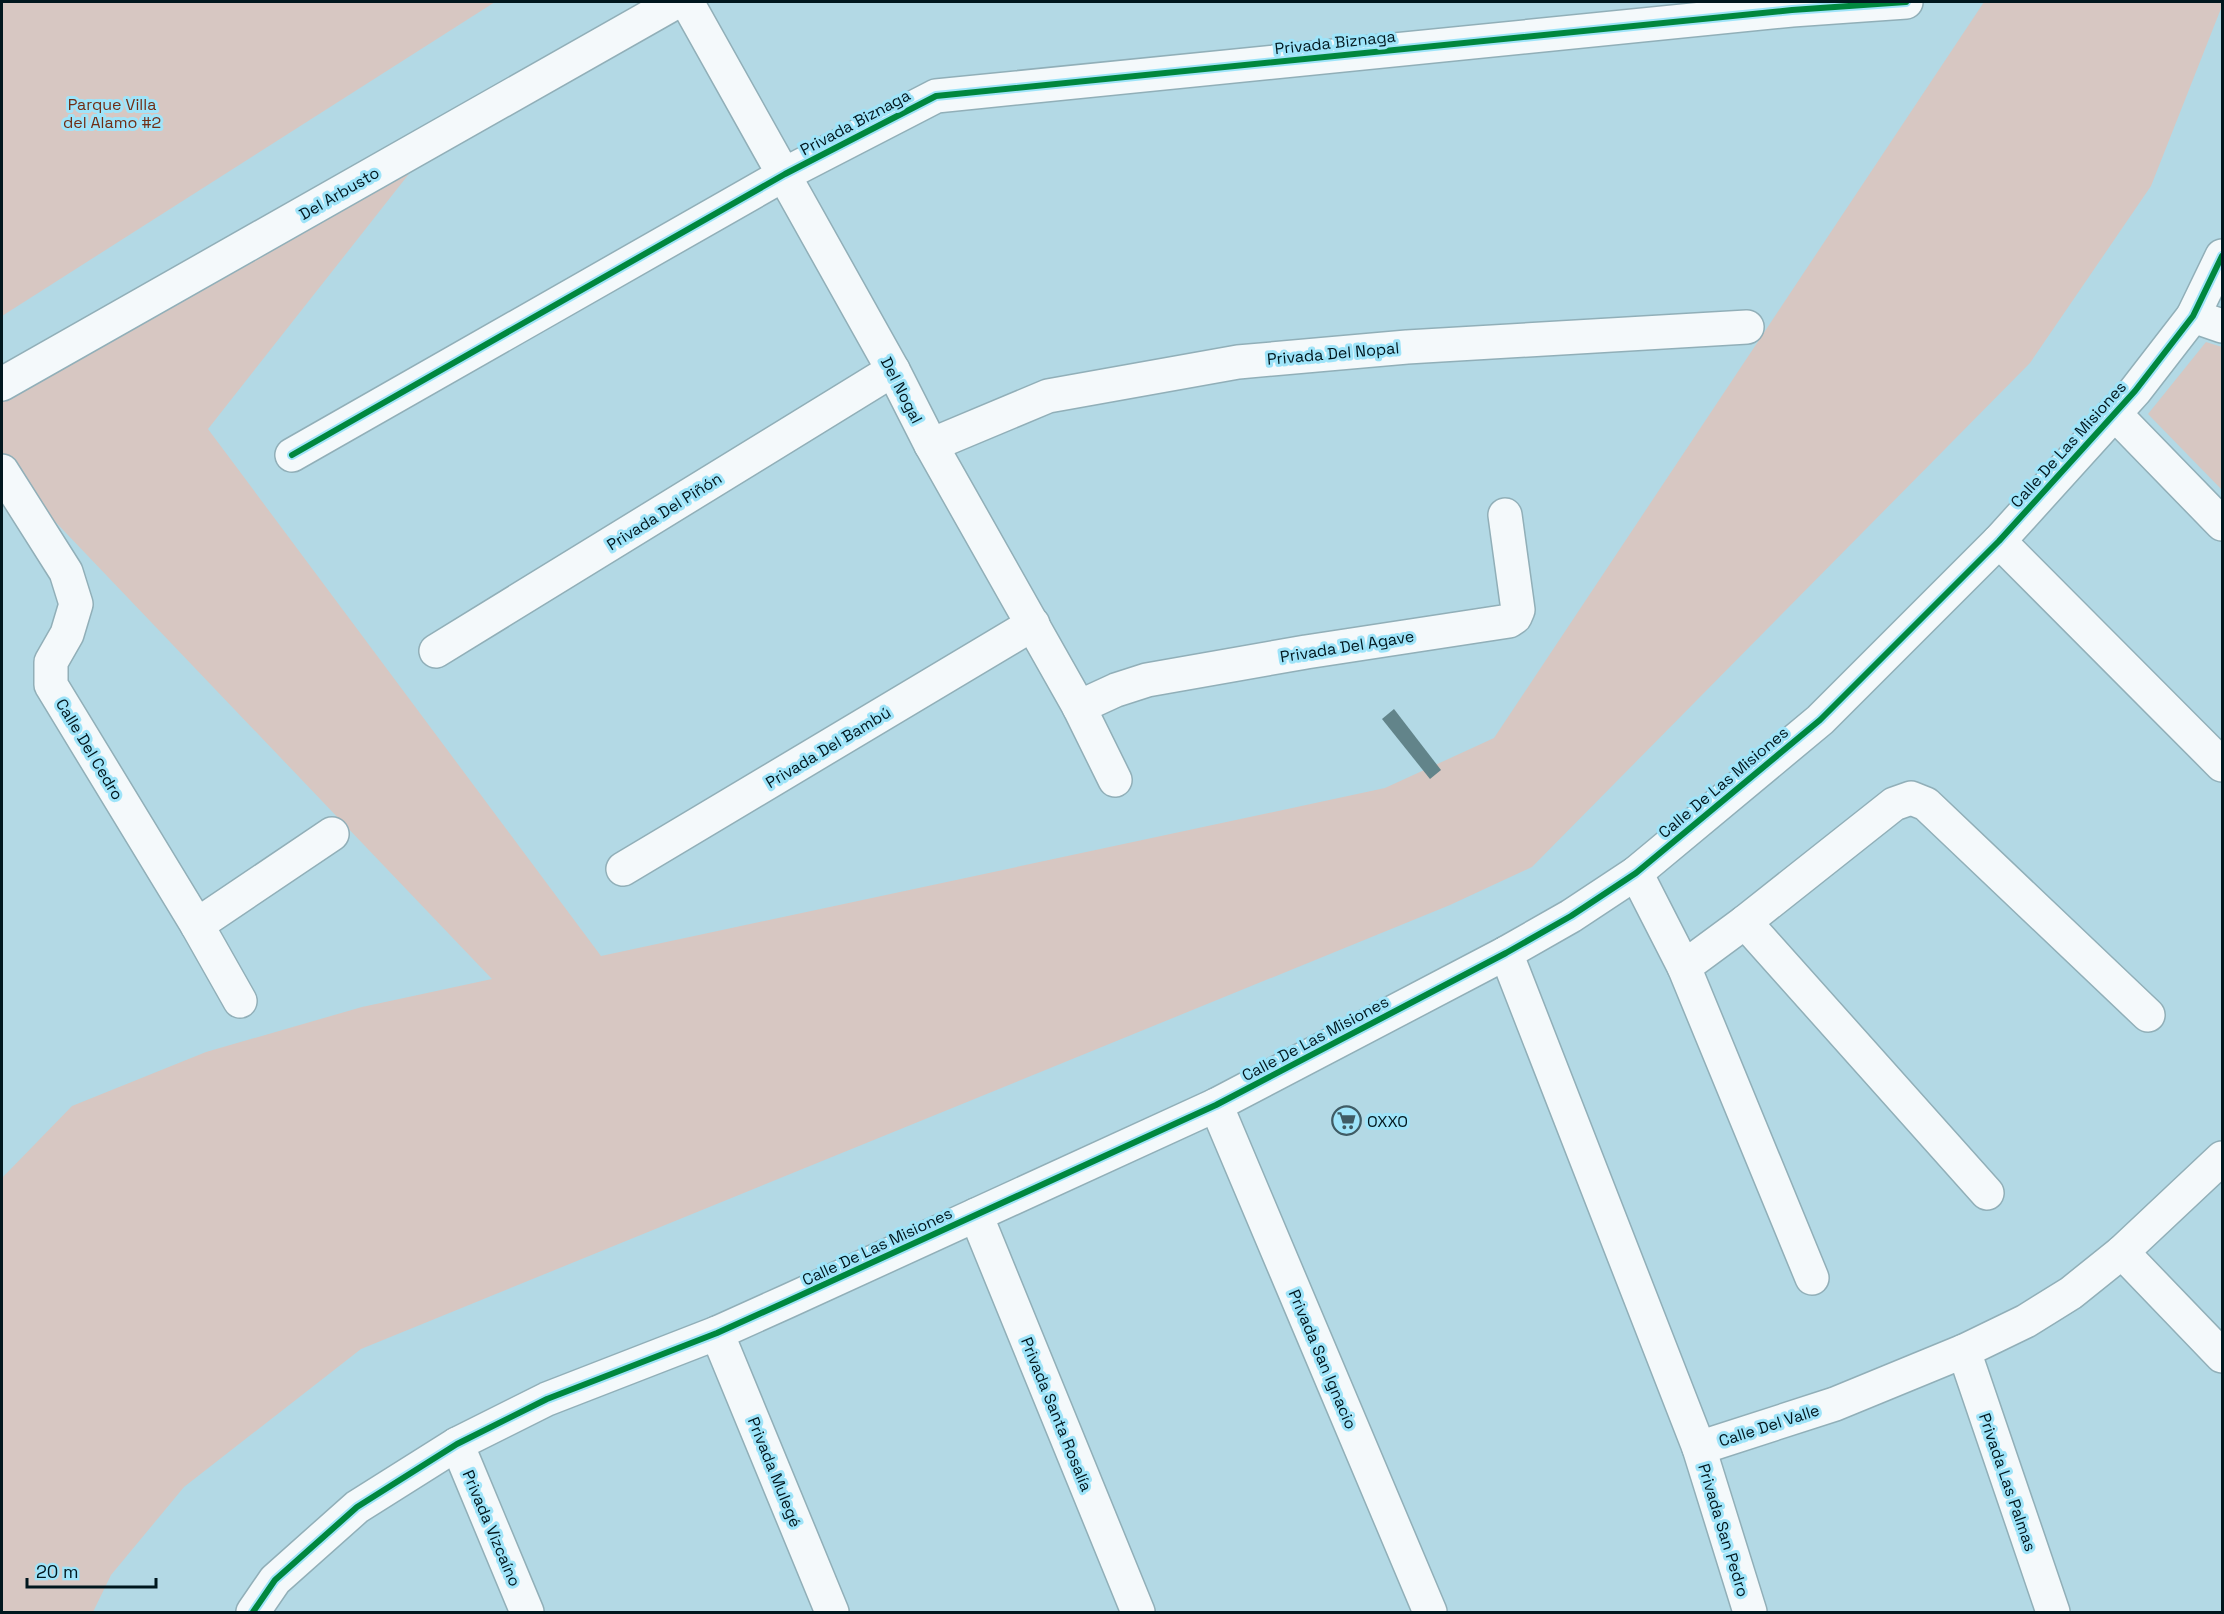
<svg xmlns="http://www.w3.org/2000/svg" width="2224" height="1614" viewBox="0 0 2224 1614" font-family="'Space Grotesk',sans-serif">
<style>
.green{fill:#d7c7c2}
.building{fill:#62848a}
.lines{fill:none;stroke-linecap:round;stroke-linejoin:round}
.minor-casing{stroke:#91afb8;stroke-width:36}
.tertiary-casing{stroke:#91afb8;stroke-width:36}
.minor{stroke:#f4f9fb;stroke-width:33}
.tertiary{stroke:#f4f9fb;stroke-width:33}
.cycleway-casing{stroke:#9fe4f9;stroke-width:10}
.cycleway{stroke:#00873e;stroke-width:6}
.labels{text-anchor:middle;stroke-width:6;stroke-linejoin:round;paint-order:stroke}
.street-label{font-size:16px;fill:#00171e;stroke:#9fe4f9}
.park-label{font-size:16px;fill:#712d14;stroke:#9fe4f9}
.poi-label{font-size:16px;fill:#00171e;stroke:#9fe4f9;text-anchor:start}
</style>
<rect width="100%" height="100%" fill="#b3d9e5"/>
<!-- green -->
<g class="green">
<path d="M2,2H495L2,316Z"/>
<path d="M1984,2H2222V6L2151,186L2030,363L1532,867L1450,905L361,1349L184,1487L111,1575L93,1612H2V1178L72,1106L206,1052L362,1007L492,979L2,466V384L438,137L208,429L601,956L1385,788L1494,738Z"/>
<path d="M2206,342L2222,347V490L2148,414Z"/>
</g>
<!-- building -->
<path class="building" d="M1394,709L1441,770L1430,779L1382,719Z"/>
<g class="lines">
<defs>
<g id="minor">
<path d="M687,2L893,370L931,445L1079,707L1115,780"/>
<path d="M2193,316L2222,326"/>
<path d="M2,384L676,2"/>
<path d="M2114,413L2222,524"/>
<path d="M931,445L1048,396L1238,362L1407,347L1747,327"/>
<path d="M292,455L785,174L936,96L1792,10L1906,2"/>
<path d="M2,471L66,572L76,604L67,634L51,662V685L197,925L240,1001"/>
<path d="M1999,541L2222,765"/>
<path d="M436,651L893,370"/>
<path d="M1079,707L1116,690L1147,680L1306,652L1509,621L1515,617L1518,610L1505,515"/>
<path d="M623,869L1033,624"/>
<path d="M1636,873L1684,967L1812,1278"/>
<path d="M1745,922L1987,1193"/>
<path d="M197,925L332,834"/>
<path d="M1506,953L1699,1448L1750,1612"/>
<path d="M1684,967L1745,922L1894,804L1911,798L1926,804L2148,1015"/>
<path d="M1216,1105L1430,1612"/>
<path d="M976,1215L1138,1612"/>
<path d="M2122,1252L2222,1356"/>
<path d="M717,1333L832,1612"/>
<path d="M1964,1351L2053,1612"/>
<path d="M457,1444L527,1612"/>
<path d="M1699,1448L1835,1404L1964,1351L2026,1321L2071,1293L2122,1252L2222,1158"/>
</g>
<path id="tertiary" d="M253,1612L275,1580L357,1507L457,1444L547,1399L717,1333L788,1301L1216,1105L1506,953L1571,916L1636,873L1820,720L1999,541L2135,391L2193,316L2222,256"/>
</defs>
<!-- minor casing -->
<use href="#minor" class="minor-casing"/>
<!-- tertiary casing -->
<use href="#tertiary" class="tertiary-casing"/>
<!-- minor -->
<use href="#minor" class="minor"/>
<!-- tertiary -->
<use href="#tertiary" class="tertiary"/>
<defs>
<g id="cycleway">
<path d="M292,455L785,174L936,96L1792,10L1906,2"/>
<path d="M253,1612L275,1580L357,1507L457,1444L547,1399L717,1333L788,1301L1216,1105L1506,953L1571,916L1636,873L1820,720L1999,541L2135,391L2193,316L2222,256"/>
</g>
</defs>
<!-- cycleway casing -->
<use href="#cycleway" class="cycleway-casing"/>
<!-- cycleway -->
<use href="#cycleway" class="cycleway"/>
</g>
<!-- icons -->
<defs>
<symbol id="supermarket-ring" viewBox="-11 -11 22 22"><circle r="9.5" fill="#9fe4f9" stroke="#3f5b64" stroke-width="1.5"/><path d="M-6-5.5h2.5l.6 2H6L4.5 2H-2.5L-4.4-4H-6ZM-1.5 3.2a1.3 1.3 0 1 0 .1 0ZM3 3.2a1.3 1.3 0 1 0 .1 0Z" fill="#3f5b64"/></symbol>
</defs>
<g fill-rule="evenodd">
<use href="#supermarket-ring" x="1330" y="1104" width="33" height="33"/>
</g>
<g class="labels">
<!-- street labels -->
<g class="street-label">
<text transform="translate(1335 42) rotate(-6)" y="6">Privada Biznaga</text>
<text transform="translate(855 122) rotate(-28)" y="6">Privada Biznaga</text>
<text transform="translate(339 193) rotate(-30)" y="6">Del Arbusto</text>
<text transform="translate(1333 353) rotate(-5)" y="6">Privada Del Nopal</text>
<text transform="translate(902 390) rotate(63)" y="6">Del Nogal</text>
<text transform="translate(2068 444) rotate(-48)" y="6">Calle De Las Misiones</text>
<text transform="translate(664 511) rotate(-32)" y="6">Privada Del Piñón</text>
<text transform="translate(1347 646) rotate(-9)" y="6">Privada Del Agave</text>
<text transform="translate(828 747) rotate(-31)" y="6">Privada Del Bambú</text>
<text transform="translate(90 749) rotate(59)" y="6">Calle Del Cedro</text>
<text transform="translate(1723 782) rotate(-40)" y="6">Calle De Las Misiones</text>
<text transform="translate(1315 1038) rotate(-28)" y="6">Calle De Las Misiones</text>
<text transform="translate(877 1246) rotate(-25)" y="6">Calle De Las Misiones</text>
<text transform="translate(1323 1359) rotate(67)" y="6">Privada San Ignacio</text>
<text transform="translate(1057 1414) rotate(68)" y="6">Privada Santa Rosalía</text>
<text transform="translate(1769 1425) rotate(-18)" y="6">Calle Del Valle</text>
<text transform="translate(775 1472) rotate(68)" y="6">Privada Mulegé</text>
<text transform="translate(2008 1482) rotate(71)" y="6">Privada Las Palmas</text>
<text transform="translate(492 1528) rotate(67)" y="6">Privada Vizcaíno</text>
<text transform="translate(1724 1530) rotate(73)" y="6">Privada San Pedro</text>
</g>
<!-- park labels -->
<g class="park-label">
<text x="112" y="110">Parque Villa<tspan x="112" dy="18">del Alamo #2</tspan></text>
</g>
<!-- poi labels -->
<g class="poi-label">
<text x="1367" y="1127">OXXO</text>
</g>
</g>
<!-- border -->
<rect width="2224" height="1614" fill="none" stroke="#00171e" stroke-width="6"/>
<!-- scale -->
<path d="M27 1578v9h129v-9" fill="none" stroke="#00171e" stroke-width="3"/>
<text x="36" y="1578" font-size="18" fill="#00171e" stroke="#9fe4f9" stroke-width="4.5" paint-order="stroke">20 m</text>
</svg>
